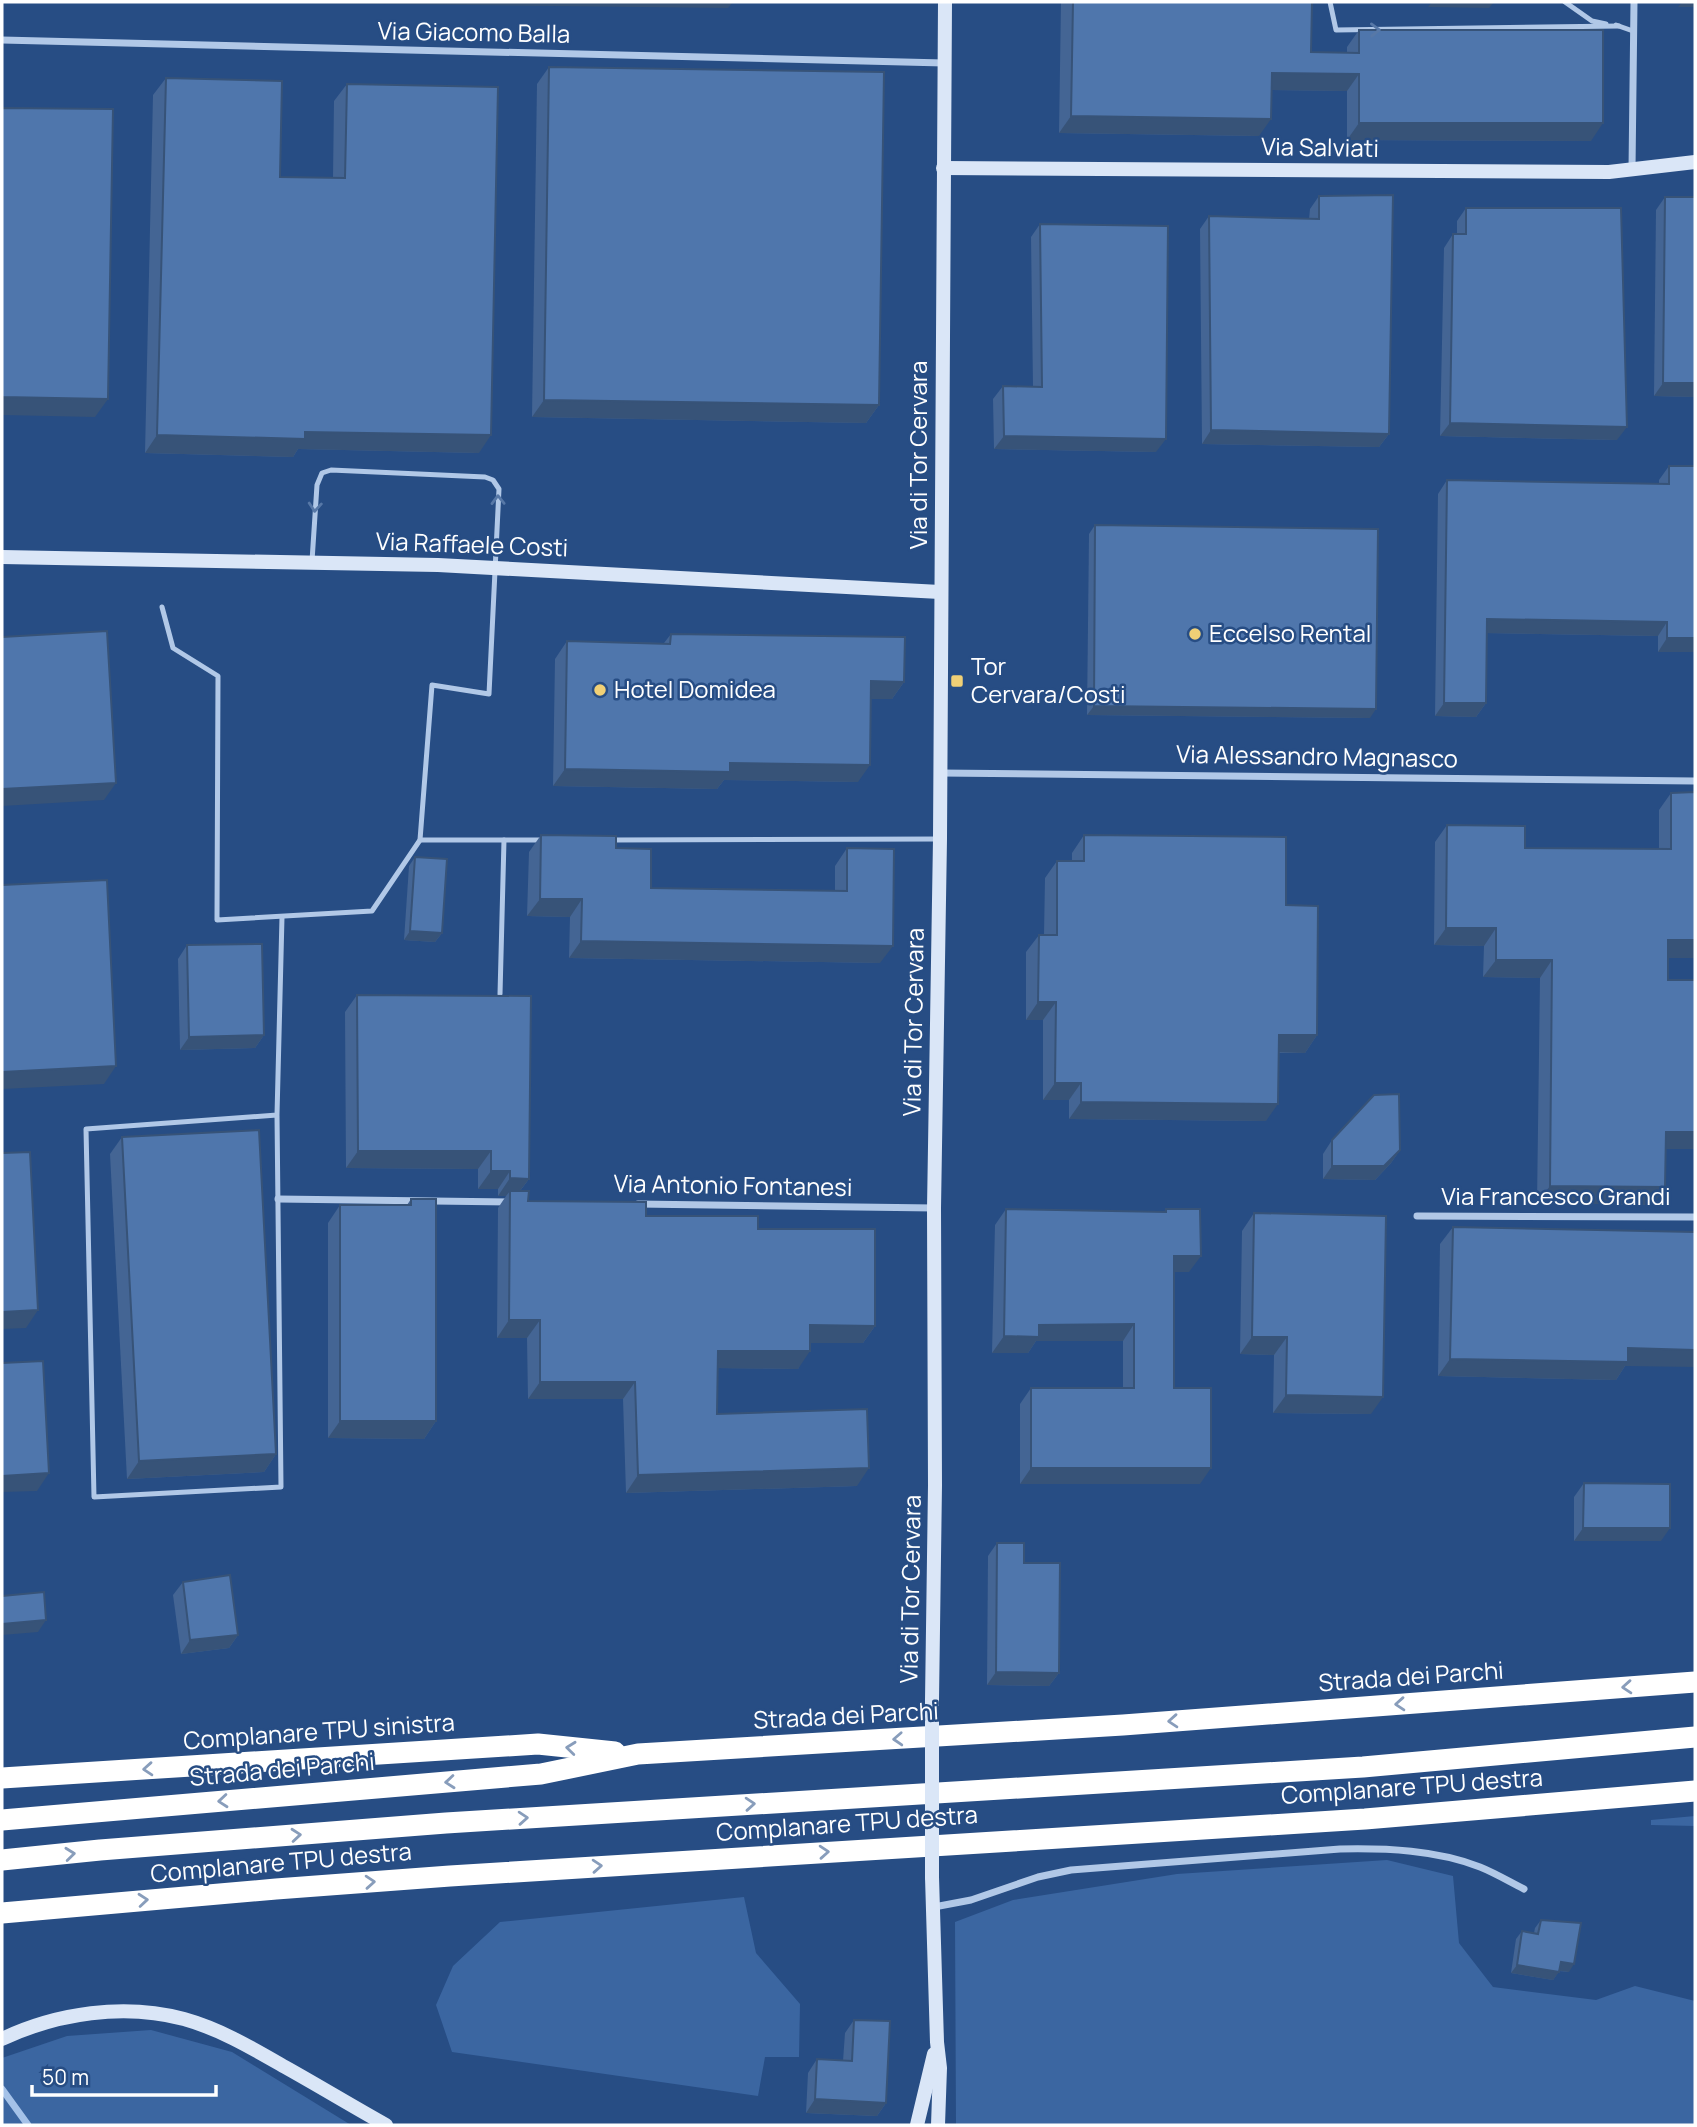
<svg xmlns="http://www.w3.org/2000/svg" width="1697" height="2127" viewBox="0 0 1697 2127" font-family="Manrope,sans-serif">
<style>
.green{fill:#3b66a1}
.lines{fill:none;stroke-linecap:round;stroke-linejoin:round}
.stream{stroke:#a5c2e8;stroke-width:7}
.lane{stroke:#b1c8e7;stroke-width:5}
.street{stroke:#b1c8e7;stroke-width:7}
.secondary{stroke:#dae6f7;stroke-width:14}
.highway{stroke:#fff;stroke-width:21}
.secondary-bridge{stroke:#dae6f7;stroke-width:14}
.wall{fill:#446594}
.shaded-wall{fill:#375378}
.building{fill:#4f76ac;stroke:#375378;stroke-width:2}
.oneway{stroke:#5778a7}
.oneway2{stroke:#889dbb}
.poi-dot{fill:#f0d076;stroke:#274d84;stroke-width:2.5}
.labels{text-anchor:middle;stroke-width:5;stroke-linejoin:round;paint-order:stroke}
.street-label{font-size:24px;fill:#fff;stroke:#274d84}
.poi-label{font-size:24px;fill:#fff;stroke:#274d84;text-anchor:start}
</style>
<rect width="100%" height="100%" fill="#274d84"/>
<!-- green -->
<g class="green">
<path d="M1695,1816V1826L1651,1825V1820Z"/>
<path d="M1387,1860L1453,1876L1459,1943L1493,1987L1596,2000L1635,1986L1695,2001V2125H956L955,1922L1013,1900L1177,1874Z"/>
<path d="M744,1897L756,1953L800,2004L799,2057H765L758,2096L452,2052L436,2005L453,1966L500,1922Z"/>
<path d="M151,2030L232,2052L351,2125H2V2058L67,2036Z"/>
</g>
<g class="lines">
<!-- stream -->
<path class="stream" d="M2,2089L28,2125"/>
<!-- lane -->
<g class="lane">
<path d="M1330,2L1336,30L1619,26"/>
<path d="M1565,2L1592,21L1606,24"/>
<path d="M1616,25L1633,31"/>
<path d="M162,607L173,648L218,676L217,920L372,911L420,840L432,685L489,694L499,489L493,480L485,477L331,470L322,473L317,485L312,561"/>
<path d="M420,840H541"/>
<path d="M611,840L940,839"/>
<path d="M500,994L504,840"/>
<path d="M277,1115L86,1129L94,1497L281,1487L277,1115L282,917"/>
</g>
<!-- street -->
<g class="street">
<path d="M2,40L944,63"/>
<path d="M1632,169L1634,2"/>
<path d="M940,773L1695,781"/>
<path d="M278,1199L510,1202"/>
<path d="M638,1204L934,1208"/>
<path d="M1417,1216L1695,1217"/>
<path d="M934,1907L971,1900L1038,1877L1071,1870L1340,1849C1386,1848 1437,1850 1480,1867C1495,1873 1510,1882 1524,1889"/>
</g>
<!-- secondary -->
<g class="secondary">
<path d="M943,168L1609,172L1695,162"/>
<path d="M2,557L438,565L940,592"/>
<path d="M932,1701L935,1485L934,1208L940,839L945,2"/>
<path d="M932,1877L937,2042L940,2068L938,2125"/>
<path d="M2,2039C57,2013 124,2003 184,2019C220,2029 252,2048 285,2067C319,2086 352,2106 386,2125"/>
<path d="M917,2125L934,2054"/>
</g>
<!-- highway -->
<g class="highway">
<path d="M2,1778L538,1744L615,1752"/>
<path d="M2,1820L541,1774L638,1754L1123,1725L1695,1682"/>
<path d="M2,1860L100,1850L446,1823L1363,1767L1695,1737"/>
<path d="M2,1913L276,1889L450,1876L1365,1819L1695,1791"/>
</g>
<!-- secondary-bridge -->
<path class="secondary-bridge" d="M932,1701V1877"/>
</g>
<!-- wall -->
<g class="wall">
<path d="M1061,2H1312L1311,52L1347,53V47L1359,30L1591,141L1347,140V91L1271,90L1259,136L1059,133Z"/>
<path d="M549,67L879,405L866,423L532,417L537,84Z"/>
<path d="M166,78L280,177H333L334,101L347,84L479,453L298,449L293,457L145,453L153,95Z"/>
<path d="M1319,196L1389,434L1379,447L1202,444L1200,229L1209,216L1309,219L1310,209Z"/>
<path d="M1665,197L1695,397L1654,396L1656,210Z"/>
<path d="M1466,208L1617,440L1440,436L1444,248L1453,234H1457V221Z"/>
<path d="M1040,224L1156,452L994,449L993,399L1003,386L1033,387L1031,237Z"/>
<path d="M1669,466H1695V652H1658V636L1487,633L1486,703L1476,717L1435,716L1438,494L1447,480L1659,484V480Z"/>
<path d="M1095,525L1370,718L1087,715L1089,534Z"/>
<path d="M671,634L904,682L892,699H871L858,782L724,780L717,789L553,786L555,659L567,641L664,643Z"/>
<path d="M1695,792L1668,958L1666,1149L1653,1205L1537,1203L1540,978L1483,977L1484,946L1434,945L1435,842L1447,825L1525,848L1659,849V810L1671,793Z"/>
<path d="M541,835L616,848L651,888L835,891V866L847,848L880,963L569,958L570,917L527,916L529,852Z"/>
<path d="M1084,835L1286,905L1317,1035L1305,1053H1279L1266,1121L1069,1119V1100H1043V1020H1026V952L1039,935H1044L1045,878L1057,861H1072V853Z"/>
<path d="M415,857L442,933L435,942L404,940L409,866Z"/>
<path d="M187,945L264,1035L255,1048L180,1050L178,959Z"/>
<path d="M357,995L529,1179L520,1191L528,1201L758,1229L875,1326L863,1343H810L798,1369L717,1368V1414L857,1486L626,1493L623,1399H528L527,1338H497L498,1208L506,1196H498V1189H478V1169L346,1168L345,1012Z"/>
<path d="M122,1137L276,1454L264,1472L127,1479L110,1154Z"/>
<path d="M1332,1140L1400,1150L1391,1163L1375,1180L1323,1179V1154Z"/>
<path d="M411,1199L436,1421L424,1439L328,1438V1223L340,1205H407Z"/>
<path d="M1006,1209L1164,1212L1166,1209L1189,1272H1174V1388L1200,1484H1020V1404L1031,1388H1123V1341H1036L1028,1353H992L995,1225Z"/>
<path d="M1254,1213L1371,1414L1273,1413L1274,1355L1240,1354L1242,1231Z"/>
<path d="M1453,1227L1625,1366L1616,1380L1438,1376L1440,1244Z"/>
<path d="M1584,1483L1661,1541H1574V1497Z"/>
<path d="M997,1543L1024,1563L1059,1673L1049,1686L987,1685L988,1556Z"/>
<path d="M183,1582L238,1635L229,1648L181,1654L173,1595Z"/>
<path d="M1541,1920L1569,1972L1559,1971L1553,1980L1511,1973L1516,1939L1522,1931L1534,1933L1535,1928Z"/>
<path d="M854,2020L886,2103L877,2116L806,2113L808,2073L817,2059L843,2061L845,2033Z"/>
</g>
<!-- shaded-wall -->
<g class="shaded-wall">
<path d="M221,2H733L728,8Z"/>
<path d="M1432,2H1494L1489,8L1428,7Z"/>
<path d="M1682,2H1695V7H1678Z"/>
<path d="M1272,73L1359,74L1347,91L1260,90Z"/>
<path d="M1071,116L1271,119L1259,136L1059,133Z"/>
<path d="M1359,123H1603L1591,141L1347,140Z"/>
<path d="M1663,383H1695V397L1654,396Z"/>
<path d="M2,397L108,399L95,417L2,415Z"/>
<path d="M544,400L879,405L866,423L532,417Z"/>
<path d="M1450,423L1627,427L1617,440L1440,436Z"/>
<path d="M1211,430L1389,434L1379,447L1202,444Z"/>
<path d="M305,432L491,435L479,453L298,449L293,457L145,453L157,435Z"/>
<path d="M1004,436L1166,439L1156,452L994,449Z"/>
<path d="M1487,619L1667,622L1658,636L1477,633Z"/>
<path d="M1667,638H1695V652H1658Z"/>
<path d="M871,681L904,682L892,699H859Z"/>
<path d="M1444,703H1486L1476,717L1435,716Z"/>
<path d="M1094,706L1376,709L1370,718L1087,715Z"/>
<path d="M730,763L870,765L858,782L724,780L717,789L553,786L565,769Z"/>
<path d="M116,783L104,800L2,806V789Z"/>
<path d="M540,899H582L570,917L527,916Z"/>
<path d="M1446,928H1496L1484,946L1434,945Z"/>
<path d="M410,931L442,933L435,942L404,940Z"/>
<path d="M1668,940H1695V958H1656Z"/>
<path d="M581,941L893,946L880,963L569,958Z"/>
<path d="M1496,960H1552L1540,978L1483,977Z"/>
<path d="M1038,1002H1056L1043,1020H1026Z"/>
<path d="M264,1035L255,1048L180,1050L189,1037Z"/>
<path d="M1279,1035H1317L1305,1053L1267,1052Z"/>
<path d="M116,1066L104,1084L2,1089V1072Z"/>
<path d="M1055,1083H1081L1069,1100H1043Z"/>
<path d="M1081,1102L1278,1104L1266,1121L1069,1119Z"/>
<path d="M1666,1132H1695V1149H1654Z"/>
<path d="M1400,1150L1391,1163L1375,1180L1323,1179L1332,1166Z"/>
<path d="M358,1151H491L478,1169L346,1168Z"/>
<path d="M491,1171H510L498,1189H478Z"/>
<path d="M510,1178L529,1179L516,1196L510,1191L506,1196H498Z"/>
<path d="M1550,1186L1665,1187L1653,1205L1537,1203Z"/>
<path d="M1174,1256H1201L1189,1272H1162Z"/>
<path d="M38,1310L26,1328L2,1329V1312Z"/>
<path d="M509,1320H540L527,1338H497Z"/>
<path d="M1134,1324L1123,1341H1036L1028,1353H992L1004,1336L1039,1325Z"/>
<path d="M810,1325L875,1326L863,1343H798Z"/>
<path d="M1252,1337H1287L1274,1355L1240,1354Z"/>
<path d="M1628,1348L1695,1350V1367L1625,1366L1616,1380L1438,1376L1450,1359Z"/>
<path d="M718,1351H810L798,1369L705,1368Z"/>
<path d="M540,1382H635L623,1399H528Z"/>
<path d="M1286,1395L1383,1397L1371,1414L1273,1413Z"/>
<path d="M340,1421H436L424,1439L328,1438Z"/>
<path d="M276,1454L264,1472L127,1479L139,1461Z"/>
<path d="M869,1468L857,1486L626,1493L638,1475Z"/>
<path d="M1031,1468H1211L1200,1484H1020Z"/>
<path d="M49,1473L37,1491L2,1492V1476Z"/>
<path d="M1583,1528H1670L1661,1541H1574Z"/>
<path d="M46,1620L38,1632L2,1635V1624Z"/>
<path d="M238,1635L229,1648L181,1654L190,1640Z"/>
<path d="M996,1672L1059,1673L1049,1686L987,1685Z"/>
<path d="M1561,1962L1574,1964L1569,1972L1555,1970Z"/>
<path d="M1517,1965L1559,1972L1553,1980L1511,1973Z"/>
<path d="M815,2099L886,2103L877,2116L806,2113Z"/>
</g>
<!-- building -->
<g class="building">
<path d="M1073,2H1312L1311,52L1359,53V30H1603V123H1359V74L1272,73L1271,119L1071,116Z"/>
<path d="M549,67L884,72L879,405L544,400Z"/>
<path d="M166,78L282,81L280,177L345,178L347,84L498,87L491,435L305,432V439L157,435Z"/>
<path d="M2,108L113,109L108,399L2,397Z"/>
<path d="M1393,195L1389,434L1211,430L1209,216L1319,219V196Z"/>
<path d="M1665,197H1695V383H1663Z"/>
<path d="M1466,208H1621L1627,427L1450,423L1453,234H1466Z"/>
<path d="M1040,224L1168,226L1166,439L1004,436L1003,386L1042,387Z"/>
<path d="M1669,466H1695V638H1667V622L1487,619L1486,703H1444L1447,480L1669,484Z"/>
<path d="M1095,525L1378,529L1376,709L1094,706Z"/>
<path d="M107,631L116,783L2,789V637Z"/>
<path d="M671,634L905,637L904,682L871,681L870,765L730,763V772L565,769L567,641L670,644Z"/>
<path d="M1695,792V940H1668V980H1695V1132H1666L1665,1187L1550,1186L1552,960H1496V928H1446L1447,825L1525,826V848L1671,849V793Z"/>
<path d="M541,835L616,836V848L651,849V888L847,891V848L894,849L893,946L581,941L582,899H540Z"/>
<path d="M1084,835L1286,837V905L1318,906L1317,1035H1279L1278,1104L1081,1102V1083H1055L1056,1002H1038L1039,935H1057V861H1084Z"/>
<path d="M415,857L447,859L442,933L410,931Z"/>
<path d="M107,880L116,1066L2,1072V885Z"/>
<path d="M262,944L264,1035L189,1037L187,945Z"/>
<path d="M357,995L531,996L529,1179L510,1178V1171H491V1151H358Z"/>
<path d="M1399,1094L1400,1150L1384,1166H1332V1140L1374,1095Z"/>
<path d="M259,1130L276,1454L139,1461L122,1137Z"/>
<path d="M30,1152L38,1310L2,1312V1153Z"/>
<path d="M510,1191H529L528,1201L646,1202V1216H758V1229H875V1326L810,1325V1351H718L717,1414L867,1409L869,1468L638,1475L635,1382H540V1320H509Z"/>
<path d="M411,1199H436V1421H340V1205H411Z"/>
<path d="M1006,1209L1166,1212V1209H1200L1201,1256H1174V1388H1211V1468H1031V1388H1134V1324L1039,1325V1337L1004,1336Z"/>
<path d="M1254,1213L1386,1216L1383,1397L1286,1395L1287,1337H1252Z"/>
<path d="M1453,1227L1695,1232V1350L1628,1348V1362L1450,1359Z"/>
<path d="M43,1361L49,1473L2,1476V1363Z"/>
<path d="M1584,1483L1670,1484V1528H1583Z"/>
<path d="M997,1543H1024V1563H1060L1059,1673L996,1672Z"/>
<path d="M230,1575L238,1635L190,1640L183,1582Z"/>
<path d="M44,1592L46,1620L2,1624V1596Z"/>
<path d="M1541,1920L1581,1923L1574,1964L1561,1962L1559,1972L1517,1965L1522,1931L1538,1934Z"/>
<path d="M854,2020L890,2021L886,2103L815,2099L817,2059L852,2061Z"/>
</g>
<!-- one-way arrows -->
<defs><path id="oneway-chevron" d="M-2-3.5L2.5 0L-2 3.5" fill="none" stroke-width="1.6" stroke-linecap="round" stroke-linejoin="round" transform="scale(1.75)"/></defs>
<g class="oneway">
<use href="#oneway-chevron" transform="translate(1375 30) rotate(-1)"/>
<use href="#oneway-chevron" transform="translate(498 500) rotate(-91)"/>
<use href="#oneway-chevron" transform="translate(315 507) rotate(94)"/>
</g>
<g class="oneway2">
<use href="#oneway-chevron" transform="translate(1627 1687) rotate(176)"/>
<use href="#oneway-chevron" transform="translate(1400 1704) rotate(176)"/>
<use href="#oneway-chevron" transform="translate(1173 1721) rotate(176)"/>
<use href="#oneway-chevron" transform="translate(898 1739) rotate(177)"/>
<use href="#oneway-chevron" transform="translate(571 1748) rotate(-174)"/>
<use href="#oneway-chevron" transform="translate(148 1769) rotate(176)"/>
<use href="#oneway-chevron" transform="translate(450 1782) rotate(175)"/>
<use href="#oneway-chevron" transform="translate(223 1801) rotate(175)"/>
<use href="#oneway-chevron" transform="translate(750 1804) rotate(-4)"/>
<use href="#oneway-chevron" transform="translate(523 1818) rotate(-4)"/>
<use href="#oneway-chevron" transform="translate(296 1835) rotate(-5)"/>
<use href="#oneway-chevron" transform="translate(824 1852) rotate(-4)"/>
<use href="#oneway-chevron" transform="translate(70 1854) rotate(-6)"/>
<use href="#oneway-chevron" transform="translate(597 1866) rotate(-4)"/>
<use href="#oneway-chevron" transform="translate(370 1882) rotate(-4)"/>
<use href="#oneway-chevron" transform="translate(143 1900) rotate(-5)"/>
</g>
<!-- markers -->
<g class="poi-dot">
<circle cx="1195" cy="634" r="7"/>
<rect x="950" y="674" width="14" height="14" rx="3.5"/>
<circle cx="600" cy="690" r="7"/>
</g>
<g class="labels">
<!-- street labels -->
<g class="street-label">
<text transform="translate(474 33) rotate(1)" y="8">Via Giacomo Balla</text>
<text transform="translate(1320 148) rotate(1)" y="8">Via Salviati</text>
<text transform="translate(919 455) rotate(-90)" y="8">Via di Tor Cervara</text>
<text transform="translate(472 545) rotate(2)" y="8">Via Raffaele Costi</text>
<text transform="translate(1317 757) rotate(1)" y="8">Via Alessandro Magnasco</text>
<text transform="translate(914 1022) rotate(-89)" y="8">Via di Tor Cervara</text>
<text transform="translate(733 1186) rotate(1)" y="8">Via Antonio Fontanesi</text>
<text x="1556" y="1205">Via Francesco Grandi</text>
<text transform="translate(911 1589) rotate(-89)" y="8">Via di Tor Cervara</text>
<text transform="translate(1411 1677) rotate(-4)" y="8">Strada dei Parchi</text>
<text transform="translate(846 1716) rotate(-3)" y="8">Strada dei Parchi</text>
<text transform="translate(319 1732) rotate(-4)" y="8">Complanare TPU sinistra</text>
<text transform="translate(282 1770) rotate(-5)" y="8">Strada dei Parchi</text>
<text transform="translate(1412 1787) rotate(-4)" y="8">Complanare TPU destra</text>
<text transform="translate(847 1824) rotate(-4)" y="8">Complanare TPU destra</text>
<text transform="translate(281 1863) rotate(-5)" y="8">Complanare TPU destra</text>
</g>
<!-- poi labels -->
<g class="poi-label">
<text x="1209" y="642">Eccelso Rental</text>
<text x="971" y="675">Tor<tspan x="971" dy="28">Cervara/Costi</tspan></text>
<text x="614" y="698">Hotel Domidea</text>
</g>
</g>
<!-- border -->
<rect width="1697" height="2127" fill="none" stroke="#ffffff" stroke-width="7"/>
<!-- scale -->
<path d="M32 2085v10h184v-10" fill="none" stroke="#ffffff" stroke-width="3.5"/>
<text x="42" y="2085" font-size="21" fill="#ffffff" stroke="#274d84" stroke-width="5" paint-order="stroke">50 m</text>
</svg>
